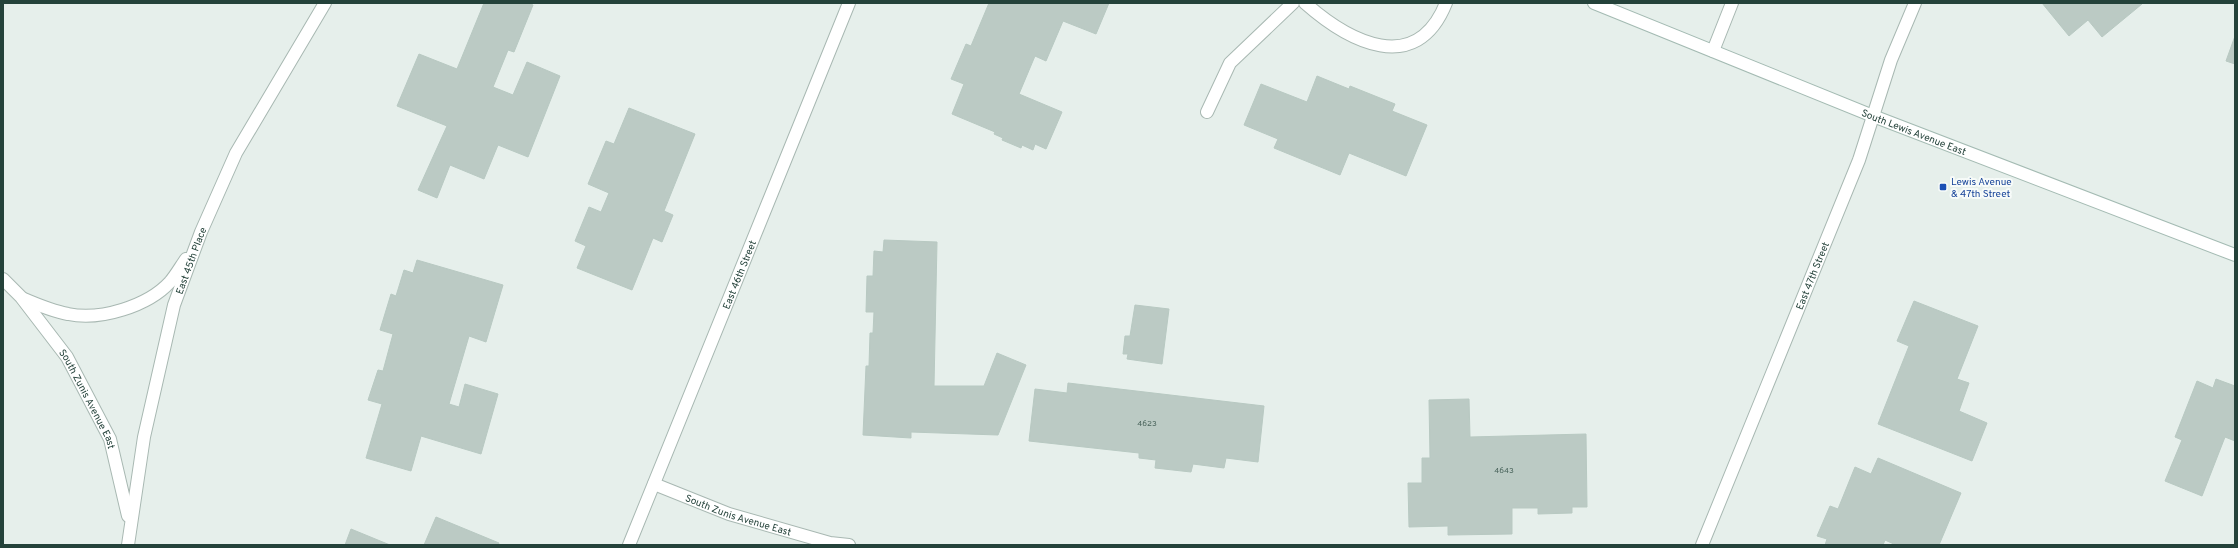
<svg xmlns="http://www.w3.org/2000/svg" width="2238" height="548" viewBox="0 0 2238 548" font-family="Overpass,sans-serif">
<style>
.building{fill:#bbcac4;stroke:#b8c9c2}
.lines{fill:none;stroke-linecap:round;stroke-linejoin:round}
.service-casing{stroke:#a8b8b2;stroke-width:14}
.minor-casing{stroke:#a8b8b2;stroke-width:14}
.secondary-casing{stroke:#a4bbb3;stroke-width:14}
.service{stroke:#fff;stroke-width:12}
.minor{stroke:#fff;stroke-width:12}
.secondary{stroke:#fff;stroke-width:12}
.transit-dot{fill:#1a4fb4;stroke:#f7fbf9;stroke-width:1.5}
.labels{text-anchor:middle;stroke-width:4;stroke-linejoin:round;paint-order:stroke}
.number-label{font-size:8px;fill:#4a645c}
.street-label{font-size:10px;fill:#24423a;stroke:#f7fbf9}
.transit-label{font-size:10px;fill:#164399;stroke:#f7fbf9;text-anchor:start}
</style>
<rect width="100%" height="100%" fill="#e6efeb"/>
<!-- building -->
<g class="building">
<path d="M484,3H528L533,5L514,52L508,50L493,87L513,95L527,62L560,76L528,157L498,145L484,179L450,165L437,198L418,190L447,126L397,106L419,54L457,69Z"/>
<path d="M989,3H1109L1096,34L1063,21L1046,61L1035,56L1019,94L1062,112L1046,149L1035,144L1033,150L1022,145L1021,148L1002,140L1003,138L994,134L995,132L952,114L964,84L951,79L966,44L971,46Z"/>
<path d="M2042,3H2141L2142,4L2102,37L2088,20L2069,36Z"/>
<path d="M2235,36V64L2226,61Z"/>
<path d="M1317,76L1349,89L1350,86L1395,104L1392,111L1427,125L1406,176L1349,153L1340,175L1274,148L1278,139L1244,125L1261,84L1307,102Z"/>
<path d="M629,108L695,134L664,211L673,215L662,242L653,238L632,290L577,268L586,246L575,241L589,207L601,212L609,193L588,184L606,141L614,144Z"/>
<path d="M884,240L937,242L934,386H984L997,353L1026,365L998,435L911,432V438L863,435L866,366H869L870,333H873L874,312H866L867,276H873L874,251L883,252Z"/>
<path d="M417,260L503,285L486,342L469,336L449,404L459,407L465,384L498,394L481,454L421,436L411,471L366,458L382,404L368,400L378,370L383,371L393,334L380,330L391,294L396,296L404,270L413,273Z"/>
<path d="M1914,301L1978,326L1957,379L1969,383L1959,411L1987,423L1972,461L1878,424L1909,346L1897,341Z"/>
<path d="M1135,305L1169,309L1162,364L1127,359L1128,354H1123L1125,336H1130Z"/>
<path d="M2216,379L2235,386V441L2225,437L2202,496L2165,481L2182,440L2175,437L2197,381L2213,388Z"/>
<path d="M1068,383L1264,406L1258,462L1226,458L1224,468L1193,464L1191,472L1155,468L1156,460L1139,458V453L1029,441L1035,389L1067,393Z"/>
<path d="M1469,399L1470,437L1586,434L1587,507H1572V513L1538,514V508H1512V534L1448,535V526L1409,527L1408,483H1422V458H1430L1429,400Z"/>
<path d="M1878,458L1961,493L1939,545H1896L1885,540L1883,545H1825L1827,539L1817,536L1830,506L1838,509L1855,467L1871,474Z"/>
<path d="M436,517L499,543L498,545H424Z"/>
<path d="M351,529L390,545H345Z"/>
</g>
<g class="lines">
<defs>
<g id="service">
<path d="M1305,3C1348,41 1416,78 1446,3"/>
<path d="M1713,51L1732,3"/>
<path d="M1207,112L1230,63L1293,3"/>
</g>
<g id="minor">
<path id="s1" d="M3,279L21,297L67,357L110,439L128,516"/>
<path d="M24,299C38,305 52,311 68,314C100,321 148,306 170,282C176,275 181,266 186,259"/>
<path id="s2" d="M654,484L729,514L830,543L849,545"/>
<path id="s3" d="M128,545L144,437L174,305L201,232L236,153L325,3"/>
<path id="s4" d="M629,545L849,3"/>
<path id="s5" d="M1702,545L1859,160L1891,60L1915,3"/>
</g>
<g id="secondary">
<path id="s6" d="M1594,3L1873,116L2235,255"/>
</g>
</defs>
<!-- service casing -->
<use href="#service" class="service-casing"/>
<!-- minor casing -->
<use href="#minor" class="minor-casing"/>
<!-- secondary casing -->
<use href="#secondary" class="secondary-casing"/>
<!-- service -->
<use href="#service" class="service"/>
<!-- minor -->
<use href="#minor" class="minor"/>
<!-- secondary -->
<use href="#secondary" class="secondary"/>
</g>
<!-- markers -->
<rect class="transit-dot" x="1939" y="183" width="8" height="8" rx="2"/>
<g class="labels">
<!-- number labels -->
<g class="number-label">
<text x="1147" y="426">4623</text>
<text x="1504" y="473">4643</text>
</g>
<!-- street labels -->
<g class="street-label">
<text dy="4" stroke="none"><textPath href="#s6" startOffset="345">South Lewis Avenue East</textPath></text>
<text dy="4" stroke="none"><textPath href="#s3" startOffset="292">East 45th Place</textPath></text>
<text dy="4" stroke="none"><textPath href="#s4" startOffset="292">East 46th Street</textPath></text>
<text dy="4" stroke="none"><textPath href="#s5" startOffset="291">East 47th Street</textPath></text>
<text dy="4" stroke="none"><textPath href="#s1" startOffset="148">South Zunis Avenue East</textPath></text>
<text dy="4" stroke="none"><textPath href="#s2" startOffset="90">South Zunis Avenue East</textPath></text>
</g>
<!-- transit labels -->
<g class="transit-label">
<text x="1951" y="185">Lewis Avenue<tspan x="1951" dy="12">&amp; 47th Street</tspan></text>
</g>
</g>
<!-- border -->
<rect width="2238" height="548" fill="none" stroke="#24423a" stroke-width="8"/>
</svg>
